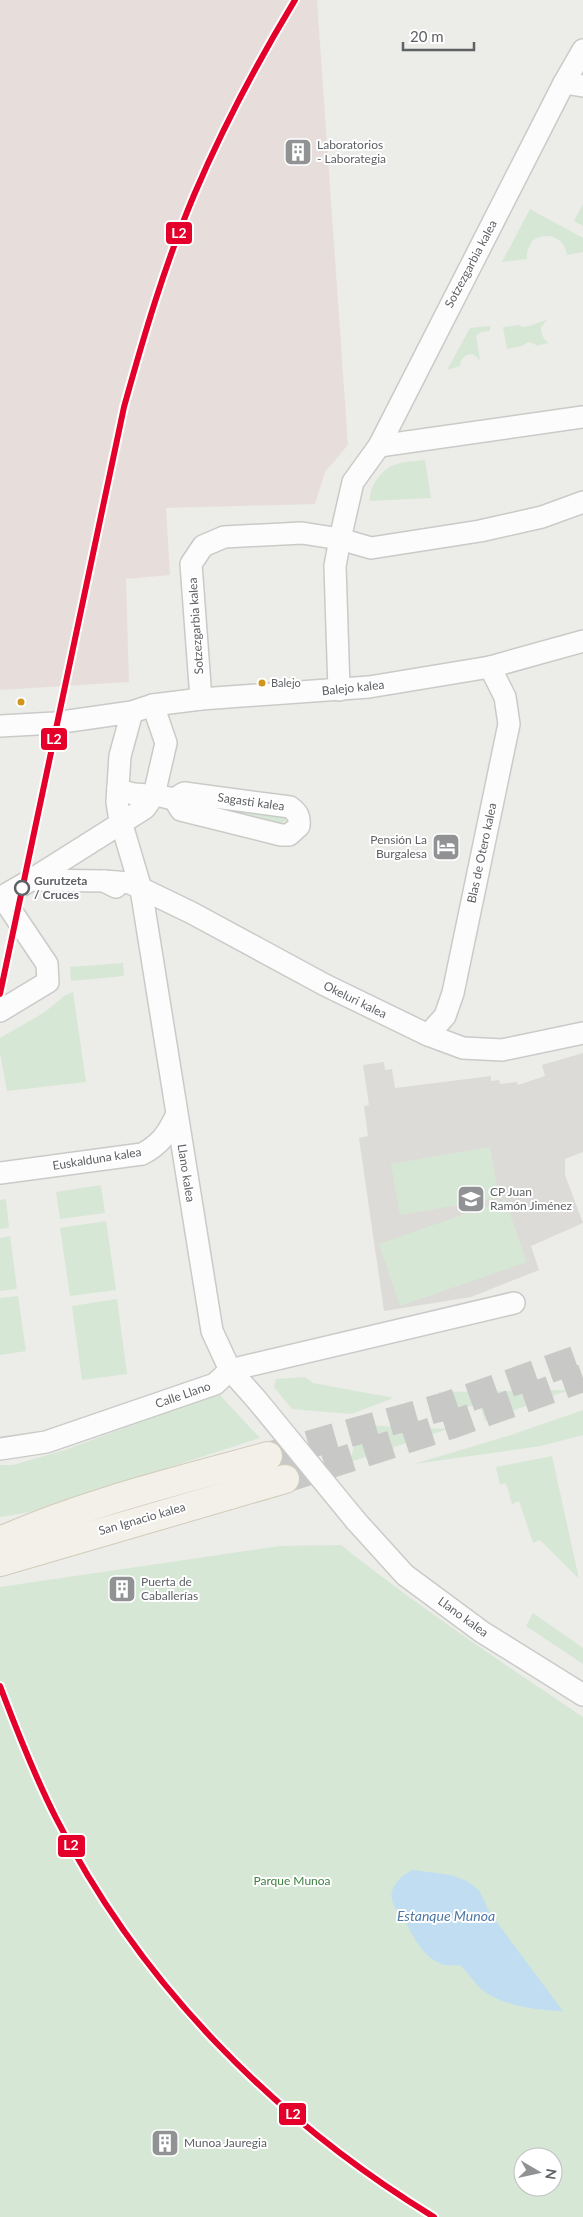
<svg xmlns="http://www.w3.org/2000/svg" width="583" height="2217" viewBox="0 0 583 2217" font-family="Lato,sans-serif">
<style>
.education{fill:#dcdbd7}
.medical{fill:#e7dedc}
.green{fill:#d7e7d5;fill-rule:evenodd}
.water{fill:#c1ddf2}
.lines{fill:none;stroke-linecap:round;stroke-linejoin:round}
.primary-tunnel{stroke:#c8c9c7;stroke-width:28;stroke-dasharray:28 14;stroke-linecap:butt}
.minor-casing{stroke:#cacac9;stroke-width:24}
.primary-casing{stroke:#d2cbb9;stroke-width:30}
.minor{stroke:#fcfcfc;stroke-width:21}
.primary{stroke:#f2f0e9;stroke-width:28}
.minor-bridge-casing{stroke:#cacac9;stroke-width:24;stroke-linecap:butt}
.minor-bridge{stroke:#fcfcfc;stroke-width:21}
.metro-1-casing{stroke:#fff;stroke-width:10}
.metro-1{stroke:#e4002b;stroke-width:6}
.bus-dot{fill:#d19519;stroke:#fff;stroke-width:2}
.stop-dot{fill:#fff;stroke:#5e6165;stroke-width:2.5}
.labels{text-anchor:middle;stroke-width:4;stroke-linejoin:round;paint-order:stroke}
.bus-label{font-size:11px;fill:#5e6165;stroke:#fff;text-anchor:start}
.poi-label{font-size:12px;fill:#5e6165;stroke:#fff;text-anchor:start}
.street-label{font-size:12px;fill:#5e6165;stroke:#fff}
.stop-label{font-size:12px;font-weight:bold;fill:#5e6165;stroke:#fff;text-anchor:start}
.park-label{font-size:12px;fill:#408243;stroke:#fff}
.water-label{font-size:14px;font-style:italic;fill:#4d78a6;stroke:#fff}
.line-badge{stroke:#fff;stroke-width:2}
.badge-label{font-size:14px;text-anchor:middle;font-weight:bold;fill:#fff}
</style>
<rect width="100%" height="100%" fill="#ecece8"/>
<!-- education -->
<path class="education" d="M583,1053V1152L565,1159V1175L583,1223L531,1246L539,1270L471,1297L384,1311L359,1138L368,1136L364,1106L369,1105L363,1065L384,1062L385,1070L392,1069L395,1088L491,1076V1081L499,1080L500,1084L517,1082L518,1085L545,1076L542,1065Z"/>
<!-- medical -->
<path class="medical" d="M0,0H317L348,445L325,472L315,504L166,508L170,575L126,579L129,682L0,690Z"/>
<!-- green -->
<g class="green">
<path d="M583,204V226L574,221Z"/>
<path d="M530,209L583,238V252L567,255C564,236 546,231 532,241L527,252V259L502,262Z"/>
<path d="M547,320L541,327C541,334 543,339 549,343L536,346L535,344L528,342L522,346L507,349L503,327L519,325L522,327C531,327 538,322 547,320Z"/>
<path d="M490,326V331L481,332L476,336L480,360L473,354L466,355L461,360L460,366L447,370L470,328Z"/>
<path d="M425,460L431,498L370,501C369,486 382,468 397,464C406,461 416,461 425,460Z"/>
<path d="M186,797L282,814L289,819L280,824L184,805Z"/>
<path d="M123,963L124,976L71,981L70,967Z"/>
<path d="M73,992L86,1082L7,1091L0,1053V1038L45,1012L64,996Z"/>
<path d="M490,1147L499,1198L400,1215L391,1164Z"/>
<path d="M101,1185L105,1213L60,1219L56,1192Z"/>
<path d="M6,1199L9,1228L0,1229V1200Z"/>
<path d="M505,1200L527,1262L400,1306L379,1244Z"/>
<path d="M106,1221L116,1290L70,1296L60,1228Z"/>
<path d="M10,1236L17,1289L0,1291V1238Z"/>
<path d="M18,1296L26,1351L0,1355V1298Z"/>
<path d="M117,1299L127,1374L82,1380L72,1306Z"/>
<path d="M305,1377L313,1383L394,1398L351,1414L292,1409L274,1387L276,1379Z"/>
<path d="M569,1390L485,1421L480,1405L435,1412L439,1392Z"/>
<path d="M218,1393L260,1438L31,1512L0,1517V1465H13L65,1450Z"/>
<path d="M583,1410V1435L541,1446L414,1464L511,1435Z"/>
<path d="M359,1425L448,1429L350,1462Z"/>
<path d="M552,1456L579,1579L540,1540L533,1543L519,1501L512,1504L506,1483L500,1485L496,1467Z"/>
<path d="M341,1545C419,1607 501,1662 583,1717V2217H0V1587L280,1546ZM523,2157H553V2187H523Z"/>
<path d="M533,1613L583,1648V1664L526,1626Z"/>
</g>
<!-- water -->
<path class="water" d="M413,1870L451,1875L467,1881L479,1890L490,1913L563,2011C536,2010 498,2006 478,1986C472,1979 467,1972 460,1965C454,1965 446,1966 441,1964C420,1954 414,1937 404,1919C400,1914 395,1909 393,1903C387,1888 401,1875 413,1870Z"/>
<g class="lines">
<!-- primary-tunnel -->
<g class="primary-tunnel">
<path d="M268,1456L446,1406L583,1357"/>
<path d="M285,1479L448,1426L583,1378"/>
</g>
<defs>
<g id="minor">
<path d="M564,83L583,50"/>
<path d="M379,446L583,417"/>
<path d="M339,690L335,566L340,539L353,482L379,446L564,83L583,86"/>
<path d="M201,699L191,564L203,546L224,537L302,533L340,539L371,548L480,531L542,517L583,502"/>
<path d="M132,712L120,756L117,802L119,815L141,889L212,1331L230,1370L256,1399"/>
<path d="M0,726L55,723L132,712L153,705L201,699L369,687L490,667L583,641"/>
<path d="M118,788C131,796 139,794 154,795C160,795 167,798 174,799L184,793L290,807C298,813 300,817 299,826L289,835H281L181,810L174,799"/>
<path d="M31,880L145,808L154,795L166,743L153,705"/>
<path d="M104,881L130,883L192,913L325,985L428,1035L463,1048L502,1050L583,1033"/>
<path d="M0,898L31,880L104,881L116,887"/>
<path d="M0,1011L48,982L47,964L2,897"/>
<path d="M428,1035L445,1016L453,993L509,724L505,697L490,667"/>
<path d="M0,1173L142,1154C160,1145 168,1133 176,1116"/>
<path d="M0,1449L46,1442L215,1384L230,1370L514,1303"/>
<path d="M356,1521L405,1575L482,1632L583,1695"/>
</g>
<g id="primary">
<path d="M0,1541C85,1503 178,1481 268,1456"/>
<path d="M0,1562L285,1479"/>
</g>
</defs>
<!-- minor casing -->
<use href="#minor" class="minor-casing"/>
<!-- primary casing -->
<use href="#primary" class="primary-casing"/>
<!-- minor -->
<use href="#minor" class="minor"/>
<!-- primary -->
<use href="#primary" class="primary"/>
<defs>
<path id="minor-bridge" d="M256,1399L356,1521"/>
</defs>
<!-- minor-bridge casing -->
<use href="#minor-bridge" class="minor-bridge-casing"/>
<!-- minor-bridge -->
<use href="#minor-bridge" class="minor-bridge"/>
<defs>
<g id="metro-1">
<path d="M0,994L124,407C144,335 165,264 194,195C223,127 257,63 295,0"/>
<path d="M0,1686C17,1731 34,1775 56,1818C140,1984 276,2121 434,2217"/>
</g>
</defs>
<!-- metro-1 casing -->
<use href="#metro-1" class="metro-1-casing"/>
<!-- metro-1 -->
<use href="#metro-1" class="metro-1"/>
</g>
<!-- icons -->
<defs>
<symbol id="building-square" viewBox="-11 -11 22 22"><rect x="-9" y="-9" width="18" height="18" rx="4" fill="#909293" stroke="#fff"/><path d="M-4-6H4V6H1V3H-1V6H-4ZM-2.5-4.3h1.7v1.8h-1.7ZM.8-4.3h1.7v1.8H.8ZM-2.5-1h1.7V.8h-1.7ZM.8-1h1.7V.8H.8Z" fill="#fff"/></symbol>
<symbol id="hotel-square" viewBox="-11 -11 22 22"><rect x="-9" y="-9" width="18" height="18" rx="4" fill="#909293" stroke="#fff"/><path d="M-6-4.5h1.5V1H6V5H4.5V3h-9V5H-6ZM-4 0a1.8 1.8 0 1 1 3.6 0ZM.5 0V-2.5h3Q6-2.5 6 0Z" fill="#fff"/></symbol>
<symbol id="school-square" viewBox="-11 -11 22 22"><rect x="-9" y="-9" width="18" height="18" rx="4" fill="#909293" stroke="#fff"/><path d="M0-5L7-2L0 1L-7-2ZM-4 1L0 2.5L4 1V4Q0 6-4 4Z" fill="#fff"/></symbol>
</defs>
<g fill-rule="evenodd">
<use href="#building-square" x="282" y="136" width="32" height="32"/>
<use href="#hotel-square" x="430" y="831" width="32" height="32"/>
<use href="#school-square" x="455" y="1183" width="32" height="32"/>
<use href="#building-square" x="106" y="1573" width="32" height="32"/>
<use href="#building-square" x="149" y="2127" width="32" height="32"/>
</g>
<!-- markers -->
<g class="bus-dot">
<circle cx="262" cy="683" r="4.5"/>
<circle cx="21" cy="702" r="4.5"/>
</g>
<circle class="stop-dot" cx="22" cy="888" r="7"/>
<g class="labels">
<!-- bus labels -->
<g class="bus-label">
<text x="271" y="687">Balejo</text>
</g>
<!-- poi labels -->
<g class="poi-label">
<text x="317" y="149">Laboratorios<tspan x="317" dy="14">- Laborategia</tspan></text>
<text x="427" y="844" text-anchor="end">Pensión La<tspan x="427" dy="14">Burgalesa</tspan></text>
<text x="490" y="1196">CP Juan<tspan x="490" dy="14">Ramón Jiménez</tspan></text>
<text x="141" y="1586">Puerta de<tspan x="141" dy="14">Caballerías</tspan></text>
<text x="184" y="2147">Munoa Jauregia</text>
</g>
<!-- street labels -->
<g class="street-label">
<text transform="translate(471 264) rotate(-62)" y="4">Sotzezgarbia kalea</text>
<text transform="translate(196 626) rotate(-94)" y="4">Sotzezgarbia kalea</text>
<text transform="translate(353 688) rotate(-6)" y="4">Balejo kalea</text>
<text transform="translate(251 802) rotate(8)" y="4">Sagasti kalea</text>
<text transform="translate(482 853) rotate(-78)" y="4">Blas de Otero kalea</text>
<text transform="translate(355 1000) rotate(26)" y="4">Okeluri kalea</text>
<text transform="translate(97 1159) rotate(-9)" y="4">Euskalduna kalea</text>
<text transform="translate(186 1173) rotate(81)" y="4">Llano kalea</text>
<text transform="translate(183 1395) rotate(-19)" y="4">Calle Llano</text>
<text transform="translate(142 1519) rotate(-16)" y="4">San Ignacio kalea</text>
<text transform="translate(463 1617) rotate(36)" y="4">Llano kalea</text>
</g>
<!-- stop labels -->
<g class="stop-label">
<text x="34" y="885">Gurutzeta<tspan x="34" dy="14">/ Cruces</tspan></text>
</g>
<!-- park labels -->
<g class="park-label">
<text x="292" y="1885">Parque Munoa</text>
</g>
<!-- water labels -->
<g class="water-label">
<text x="446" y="1921">Estanque Munoa</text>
</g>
</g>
<g class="line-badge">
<rect x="165" y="221" width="28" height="24" rx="5" fill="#e4002b"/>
<rect x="40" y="727" width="28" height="24" rx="5" fill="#e4002b"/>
<rect x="57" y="1834" width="29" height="24" rx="5" fill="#e4002b"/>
<rect x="278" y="2102" width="29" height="24" rx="5" fill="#e4002b"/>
</g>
<g class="badge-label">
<text x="179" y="238">L2</text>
<text x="54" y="744">L2</text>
<text x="71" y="1850">L2</text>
<text x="293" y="2119">L2</text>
</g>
<!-- north arrow -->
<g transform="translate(538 2172) rotate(99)"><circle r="24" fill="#ffffff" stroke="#bfc0c1"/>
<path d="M0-4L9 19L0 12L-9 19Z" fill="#909293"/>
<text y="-8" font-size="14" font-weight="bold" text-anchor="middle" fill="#5e6165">N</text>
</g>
<!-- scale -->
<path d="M403 42v8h71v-8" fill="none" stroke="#5e6165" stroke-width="2.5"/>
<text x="410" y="42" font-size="15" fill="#5e6165" stroke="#ffffff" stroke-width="4" paint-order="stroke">20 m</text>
</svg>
